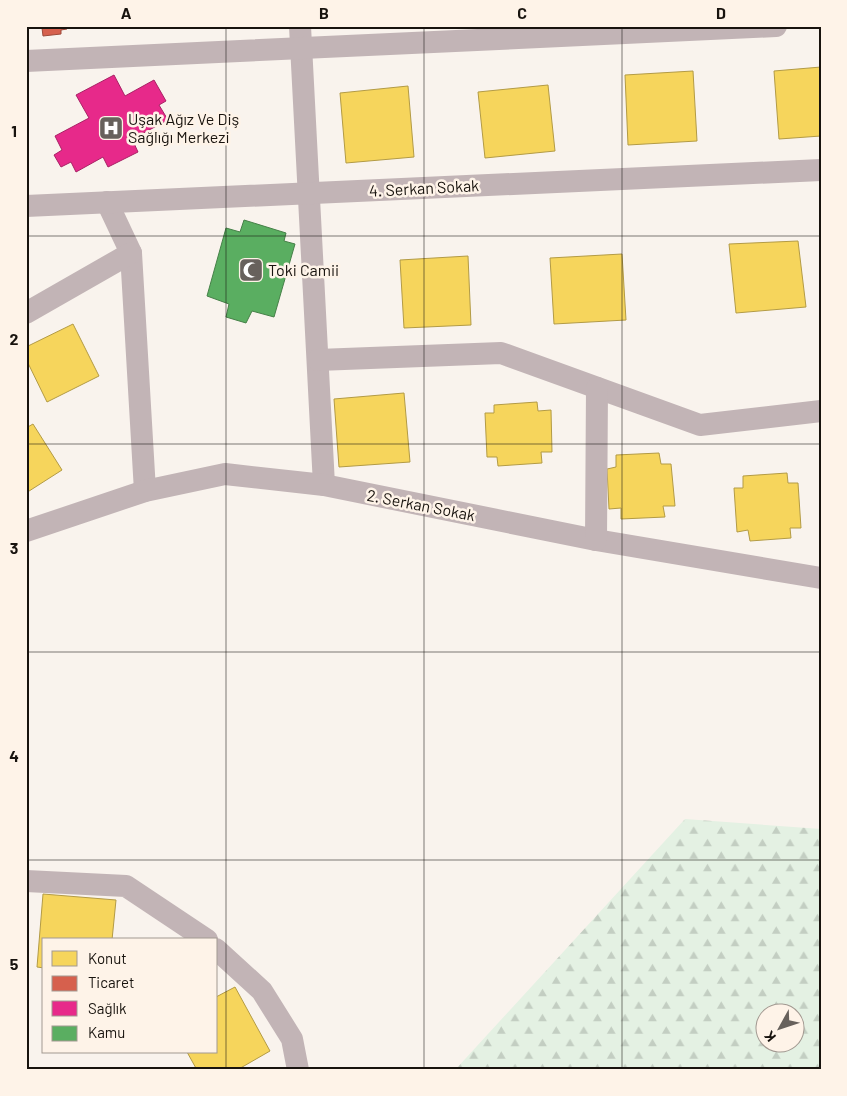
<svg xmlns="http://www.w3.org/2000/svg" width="847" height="1096" viewBox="0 0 847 1096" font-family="Barlow,sans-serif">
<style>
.forest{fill:url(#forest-firs);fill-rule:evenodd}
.homes{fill:#f6d55c;stroke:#b39b45}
.shops{fill:#d6604d;stroke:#9d493a}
.health{fill:#e7298a;stroke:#a92265}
.public{fill:#5aae61;stroke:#468048}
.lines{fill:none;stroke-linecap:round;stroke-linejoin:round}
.minor{stroke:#c2b4b6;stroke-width:22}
.grid{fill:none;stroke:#18130e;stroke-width:1;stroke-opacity:0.55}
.labels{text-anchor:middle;stroke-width:5;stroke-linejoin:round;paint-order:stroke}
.poi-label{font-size:16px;fill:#18130e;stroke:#fef3e8;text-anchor:start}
.street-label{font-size:16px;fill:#18130e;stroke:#fef3e8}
.neatline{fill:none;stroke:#18130e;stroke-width:2}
.grid-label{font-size:16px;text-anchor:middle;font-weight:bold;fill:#18130e}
</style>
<defs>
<pattern id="forest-firs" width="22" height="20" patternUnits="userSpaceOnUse" patternTransform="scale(1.25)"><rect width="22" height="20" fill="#e4f1e3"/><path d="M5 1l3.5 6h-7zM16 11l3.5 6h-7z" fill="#c3cec2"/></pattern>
</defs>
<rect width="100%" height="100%" fill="#f9f3ed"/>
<!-- forest -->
<path class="forest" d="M685,819L821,829V1070H455ZM764,1014H794V1044H764Z"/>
<!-- homes -->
<g class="homes">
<path d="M821,67V136L779,139L774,71Z"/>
<path d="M693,71L697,141L628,145L625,75Z"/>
<path d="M548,85L555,151L485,158L478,92Z"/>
<path d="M408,86L414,157L346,163L340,93Z"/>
<path d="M798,241L806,307L736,313L729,244Z"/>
<path d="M622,254L626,320L554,324L550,258Z"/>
<path d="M468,256L471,325L404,328L400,260Z"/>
<path d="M73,324L99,376L47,402L26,359V347Z"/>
<path d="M404,393L410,462L339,467L334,399Z"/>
<path d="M537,402L538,411L551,410L552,452H541L542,463L498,466L497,457H487L485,413H494V405Z"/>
<path d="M33,424L62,470L26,493V428Z"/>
<path d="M659,453L661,464H671L675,506H663L665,517L621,519V508L609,509L607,469L616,467V455Z"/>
<path d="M787,473L788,483H798L801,528H790L791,538L750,541L748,530L737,532L734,488H743V476Z"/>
<path d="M43,894L116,900L112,940H44V968L37,967Z"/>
<path d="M235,987L270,1051L237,1070H197L187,1052H216V997Z"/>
</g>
<!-- shops -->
<path class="shops" d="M35,26H66L67,29L61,30V34L43,36L42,28H35Z"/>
<!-- health -->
<path class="health" d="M114,75L125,96L154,80L166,101L159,105L168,120L132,139L138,152L108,167L103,157L76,172L71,162L61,167L54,155L62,150L55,136L89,118L76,95Z"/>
<!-- public -->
<path class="public" d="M244,220L286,233L284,241L295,244L274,317L252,311L246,323L226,317L229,304L207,296L226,228L240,232Z"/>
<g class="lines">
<!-- minor -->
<g class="minor">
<path d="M300,26L324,485"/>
<path d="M26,61L776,26"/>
<path d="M107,202L131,253L145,491"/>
<path d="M26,206L821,170"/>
<path d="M26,313L131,253"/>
<path d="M318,360L501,353L700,425L821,411"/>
<path d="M26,531L145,491L225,474L324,485L596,540L821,578"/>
<path d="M596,540L597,388"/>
<path d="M26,881L126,886L207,940"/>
<path d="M216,949L262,991L292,1039L298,1070"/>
</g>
</g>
<!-- grid -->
<path class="grid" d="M226,26V1070M424,26V1070M622,26V1070M26,236H821M26,444H821M26,652H821M26,860H821"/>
<!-- icons -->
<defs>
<symbol id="hospital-square" viewBox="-11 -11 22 22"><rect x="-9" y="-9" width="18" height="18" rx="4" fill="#67615c" stroke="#fef3e8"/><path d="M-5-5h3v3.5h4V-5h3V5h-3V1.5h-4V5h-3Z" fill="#fff"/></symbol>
<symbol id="mosque-square" viewBox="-11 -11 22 22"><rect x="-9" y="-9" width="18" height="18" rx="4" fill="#67615c" stroke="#fef3e8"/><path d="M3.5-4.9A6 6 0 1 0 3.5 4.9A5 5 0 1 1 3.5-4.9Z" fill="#fff"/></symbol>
</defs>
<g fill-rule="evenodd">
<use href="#hospital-square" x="97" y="114" width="28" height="28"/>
<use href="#mosque-square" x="237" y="256" width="28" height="28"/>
</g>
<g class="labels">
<!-- poi labels -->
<g class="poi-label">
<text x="128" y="125">Uşak Ağız Ve Diş<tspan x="128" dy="18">Sağlığı Merkezi</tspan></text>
<text x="268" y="276">Toki Camii</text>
</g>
<!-- street labels -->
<g class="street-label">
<text transform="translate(424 188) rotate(-3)" y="6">4. Serkan Sokak</text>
<text transform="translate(421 505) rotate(11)" y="6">2. Serkan Sokak</text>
</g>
</g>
<!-- border -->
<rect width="847" height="1096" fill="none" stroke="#fef3e8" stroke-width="55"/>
<!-- legend -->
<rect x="42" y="938" width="175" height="115" fill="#fef3e8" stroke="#a29991"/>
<rect x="52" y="951" width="25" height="15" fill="#f6d55c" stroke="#a29991"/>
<text x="88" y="964" font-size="15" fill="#18130e">Konut</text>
<rect x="52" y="976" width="25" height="15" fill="#d6604d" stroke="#a29991"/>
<text x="88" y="988" font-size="15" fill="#18130e">Ticaret</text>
<rect x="52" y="1001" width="25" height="15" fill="#e7298a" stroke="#a29991"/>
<text x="88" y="1014" font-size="15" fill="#18130e">Sağlık</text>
<rect x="52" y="1026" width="25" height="15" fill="#5aae61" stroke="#a29991"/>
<text x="88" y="1038" font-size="15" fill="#18130e">Kamu</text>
<!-- north arrow -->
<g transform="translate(780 1028) rotate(230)"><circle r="24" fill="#fef3e8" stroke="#a29991"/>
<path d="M0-4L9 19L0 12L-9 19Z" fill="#67615c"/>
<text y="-8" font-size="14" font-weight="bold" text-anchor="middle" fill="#18130e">K</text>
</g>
<rect x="28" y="28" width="792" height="1040" class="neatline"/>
<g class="grid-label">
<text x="126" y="19">A</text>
<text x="324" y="19">B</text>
<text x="522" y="19">C</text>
<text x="721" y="19">D</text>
<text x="14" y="137">1</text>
<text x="14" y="345">2</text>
<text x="14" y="554">3</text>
<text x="14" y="762">4</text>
<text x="14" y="970">5</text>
</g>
</svg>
